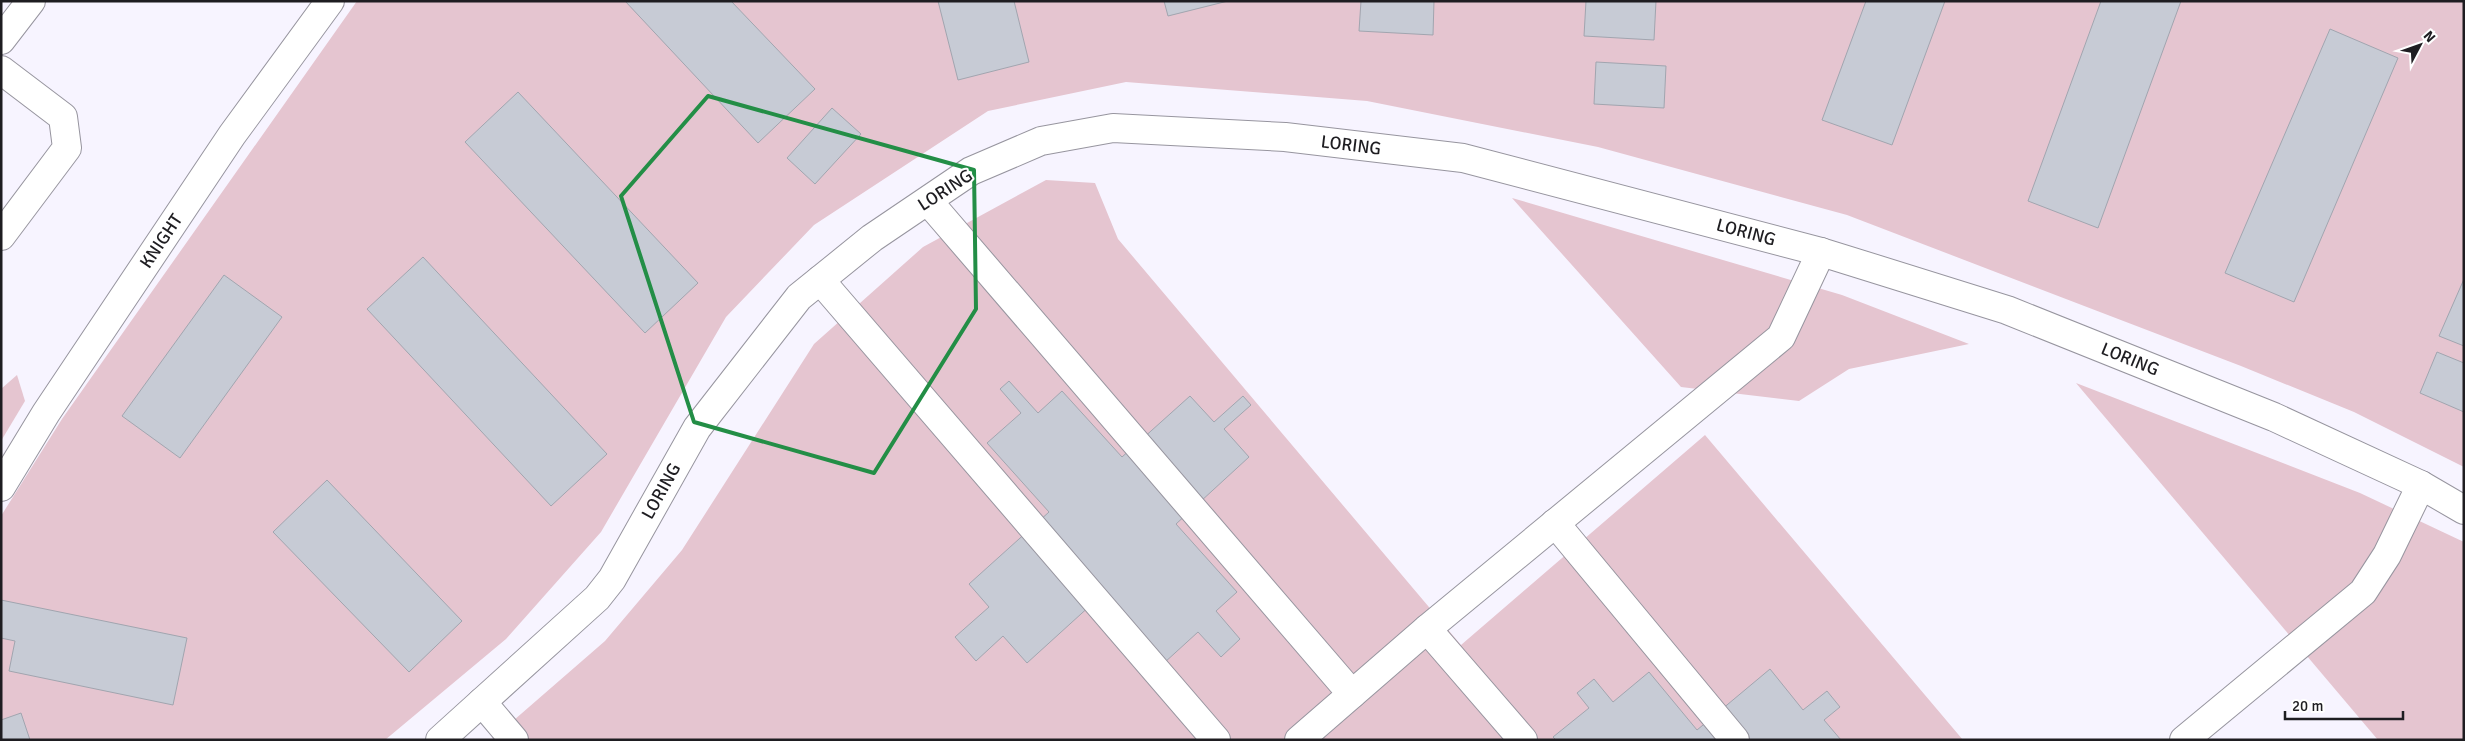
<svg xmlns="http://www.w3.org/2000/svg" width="2465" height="741" viewBox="0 0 2465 741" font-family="Signika,sans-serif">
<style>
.green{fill:#e5c5d0}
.building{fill:#c7cbd5;stroke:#a1a5af}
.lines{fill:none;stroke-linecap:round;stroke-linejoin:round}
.minor-casing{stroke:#97959f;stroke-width:30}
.minor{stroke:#fff;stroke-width:28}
.marked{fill:none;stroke:#238e46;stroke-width:4;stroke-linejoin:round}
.labels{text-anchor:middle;stroke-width:4;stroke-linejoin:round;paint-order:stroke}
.street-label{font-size:18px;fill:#1e1d21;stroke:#fff}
</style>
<rect width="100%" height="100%" fill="#f7f4ff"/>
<!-- green -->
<g class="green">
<path d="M357,1H2464V467L2354,412L2241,366L1847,215L1598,147L1367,101L1126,82L988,111L814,225L726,317L601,532L506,639L385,740H1V516L62,419Z"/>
<path d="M1046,180L1095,183L1118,239L1461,645L1705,435L1963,740H491L605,641L682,550L814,344L923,247Z"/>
<path d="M1512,198L1842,295L1969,344L1849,369L1799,401L1681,387Z"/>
<path d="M17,375L25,401L1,441V389Z"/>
<path d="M2076,383L2360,493L2464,542V740H2378Z"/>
</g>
<!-- building -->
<g class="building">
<path d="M625,1H731L815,89L758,143Z"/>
<path d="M938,1H1014L1029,62L958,80Z"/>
<path d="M1164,1H1228L1168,16Z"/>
<path d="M1361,1H1434L1433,35L1359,31Z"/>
<path d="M1586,1H1656L1654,40L1584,36Z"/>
<path d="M1866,1H1945L1892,145L1822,120Z"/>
<path d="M2101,1H2181L2098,228L2028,201Z"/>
<path d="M2330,29L2398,58L2294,302L2225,273Z"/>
<path d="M1596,62L1666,66L1664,108L1594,104Z"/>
<path d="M518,92L698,283L645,333L465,142Z"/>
<path d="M832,108L861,134L815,184L787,158Z"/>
<path d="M423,257L607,454L551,506L367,309Z"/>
<path d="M224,275L282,317L180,458L122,416Z"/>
<path d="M2464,279V346L2439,336Z"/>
<path d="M2437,352L2464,363V412L2420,393Z"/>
<path d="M1009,381L1038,413L1062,391L1122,457L1190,396L1214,422L1243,396L1251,405L1224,429L1249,457L1176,524L1237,592L1216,611L1240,639L1221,657L1198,632L1164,663L1103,594L1027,663L1003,636L976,661L955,637L989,607L969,584L1049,512L987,443L1021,413L1000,389Z"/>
<path d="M327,480L462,621L409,672L273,532Z"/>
<path d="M1,600L187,638L173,705L9,671L15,641L1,638Z"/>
<path d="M1770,669L1803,710L1827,691L1840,707L1824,720L1841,740H1556L1553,737L1589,708L1577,693L1594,679L1613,702L1649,672L1697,730Z"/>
<path d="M21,713L30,740H1V720Z"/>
</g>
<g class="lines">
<defs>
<g id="minor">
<path d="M1,40L31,1"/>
<path d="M1,70L63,117L67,148L1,236"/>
<path d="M928,201L1352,694"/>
<path d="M820,280L1216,740"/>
<path d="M1,487L46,413L232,135L330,1"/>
<path d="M1555,523L1735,740"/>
<path d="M1427,629L1523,740"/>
<path d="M482,702L514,740"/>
<path d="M440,740L597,598L612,579L697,428L799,297L872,238L971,171L1041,141L1113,128L1285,137L1463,158L1821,252L2007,310L2274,417L2421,485L2464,510"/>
<path d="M1299,740L1427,629L1781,337L1821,252"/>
<path d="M2184,740L2363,592L2387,555L2421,485"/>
</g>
</defs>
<!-- minor casing -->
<use href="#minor" class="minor-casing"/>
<!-- minor -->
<use href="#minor" class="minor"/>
</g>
<!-- marked area -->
<path class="marked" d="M708,96L974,170L976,309L874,473L694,422L621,196Z"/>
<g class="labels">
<!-- street labels -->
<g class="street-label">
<text transform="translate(1351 145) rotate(7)" y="6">LORING</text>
<text transform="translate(945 190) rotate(-33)" y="6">LORING</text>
<text transform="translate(1746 232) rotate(15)" y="6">LORING</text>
<text transform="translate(161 241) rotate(-56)" y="6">KNIGHT</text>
<text transform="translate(2130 359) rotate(22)" y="6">LORING</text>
<text transform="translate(661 491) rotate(-61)" y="6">LORING</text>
</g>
</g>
<!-- border -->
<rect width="2465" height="741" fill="none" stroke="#1e1d21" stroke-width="5"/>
<!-- north arrow -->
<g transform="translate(2420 45) rotate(49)" stroke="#ffffff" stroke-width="4" paint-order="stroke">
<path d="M0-4L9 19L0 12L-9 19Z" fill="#1e1d21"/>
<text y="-8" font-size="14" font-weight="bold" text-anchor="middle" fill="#1e1d21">N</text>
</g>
<!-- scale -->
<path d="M2285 711v8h118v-8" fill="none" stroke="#1e1d21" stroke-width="2.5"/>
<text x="2292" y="711" font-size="15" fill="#1e1d21" stroke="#ffffff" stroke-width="4" paint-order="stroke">20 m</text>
</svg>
